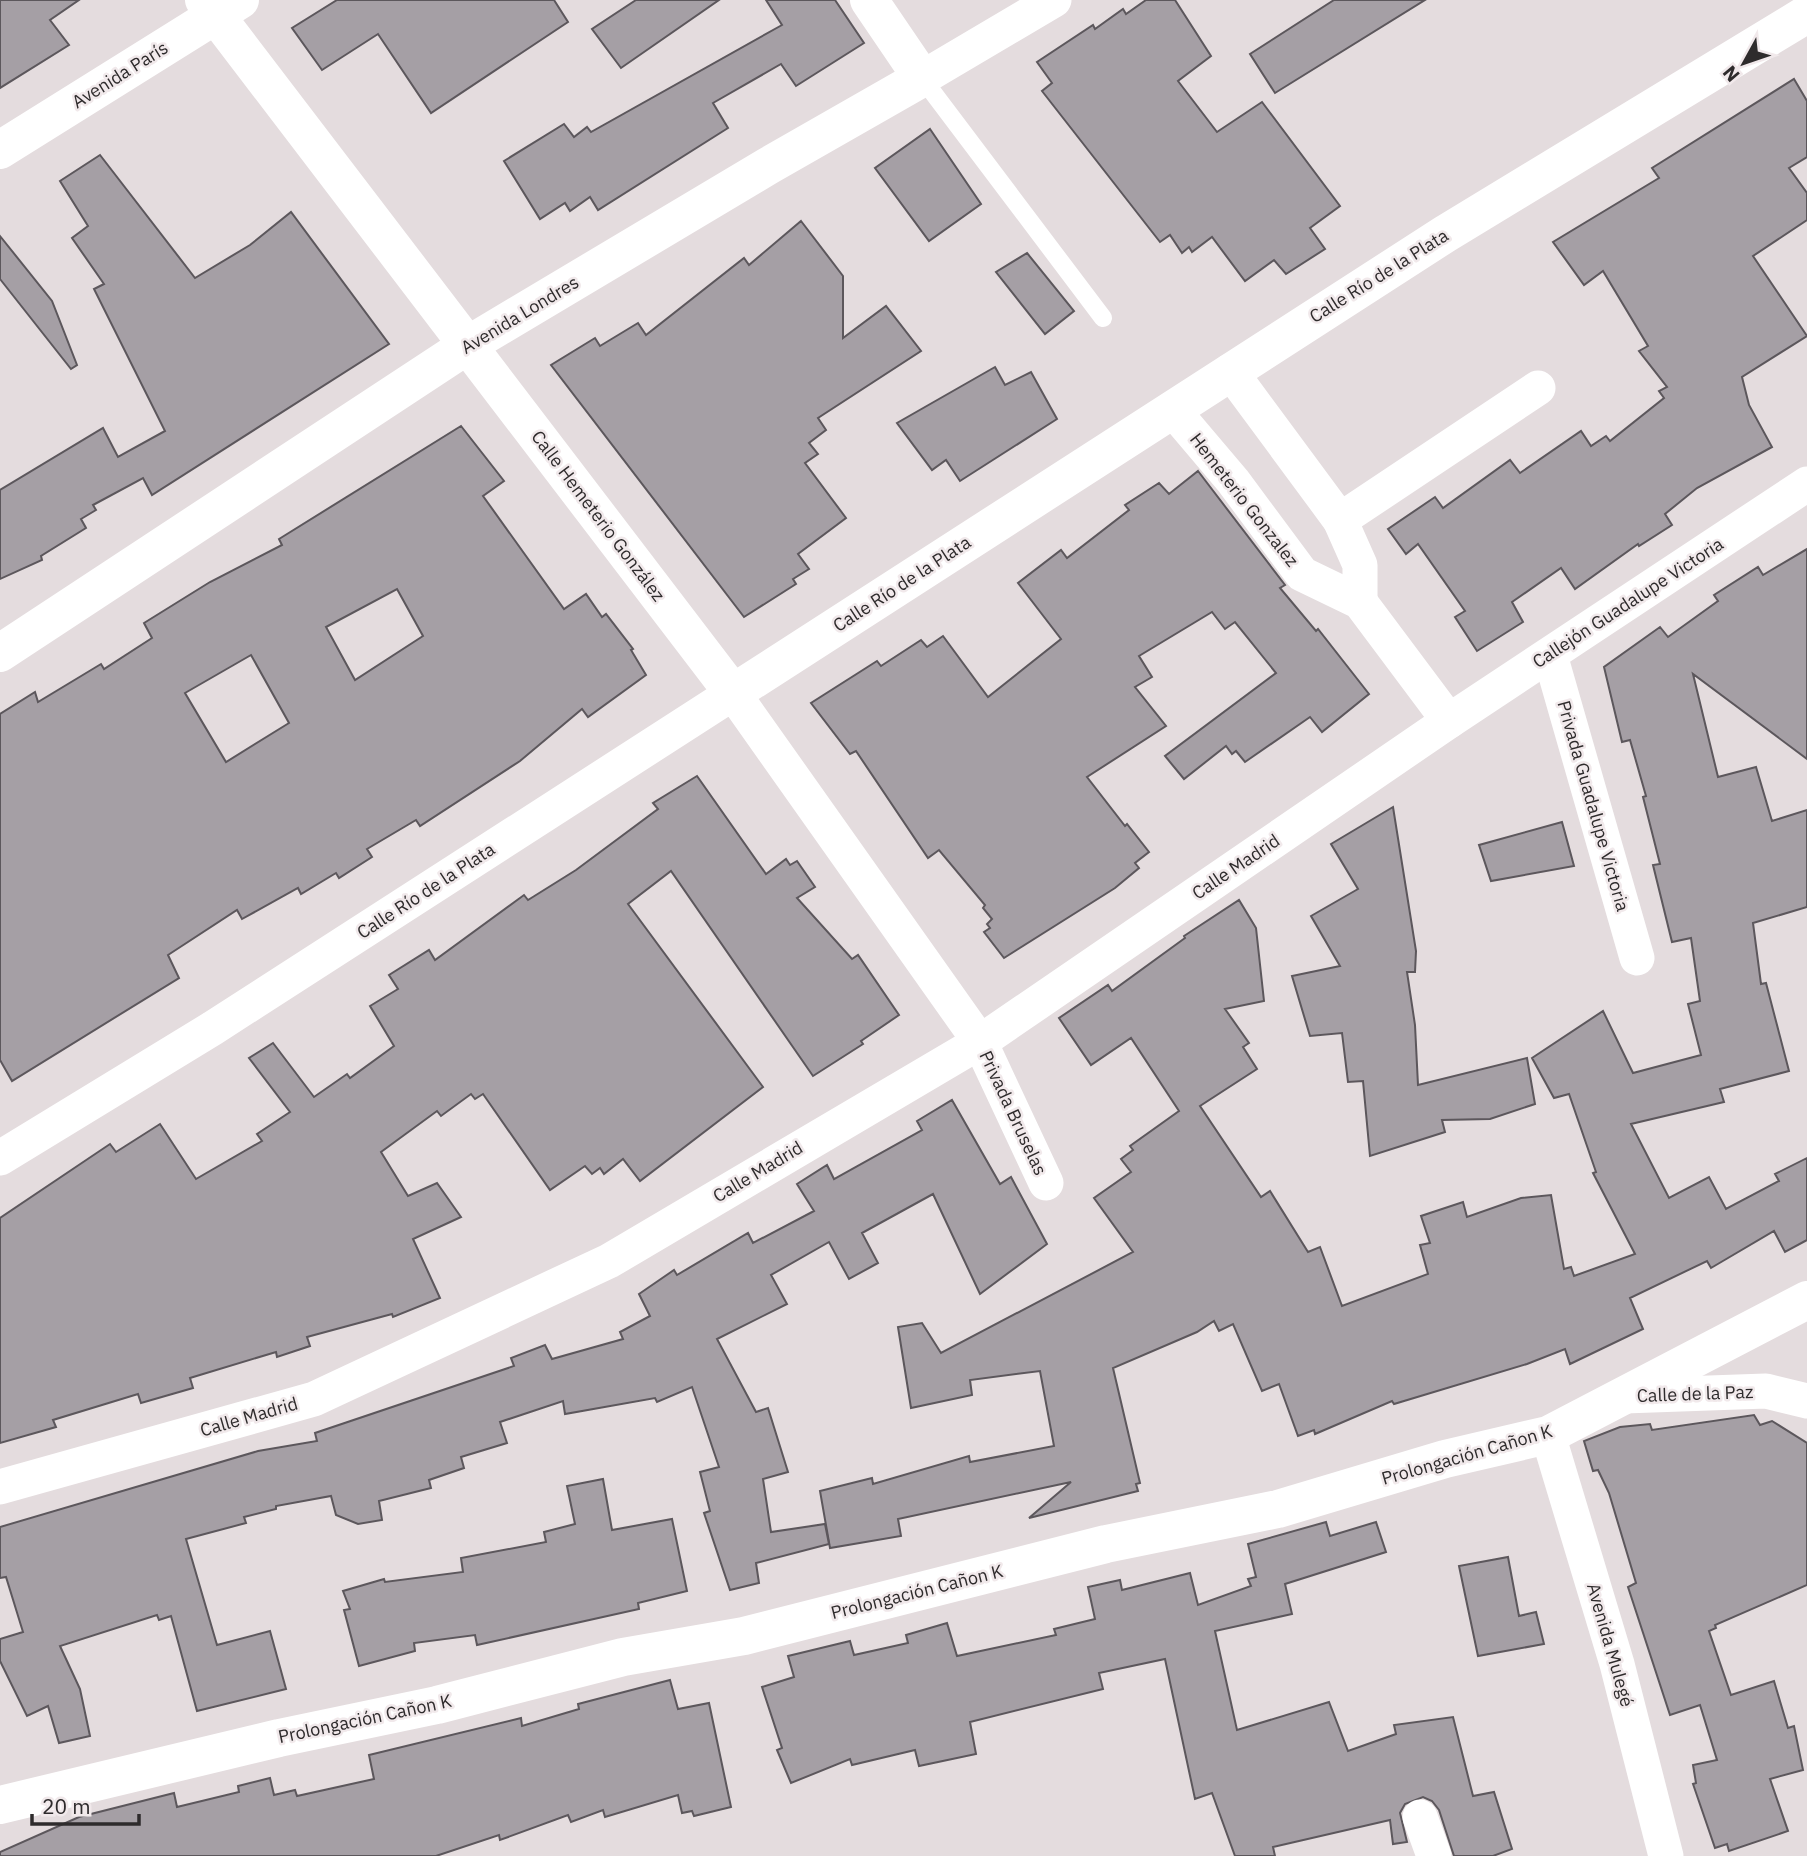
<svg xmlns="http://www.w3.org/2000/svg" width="1807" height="1856" viewBox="0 0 1807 1856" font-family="'IBM Plex Sans',sans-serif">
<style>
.building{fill:#a59fa5;stroke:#5c575c;stroke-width:2;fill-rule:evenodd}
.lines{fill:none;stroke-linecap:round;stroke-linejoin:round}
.lane{stroke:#fff;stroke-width:18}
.street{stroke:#fff;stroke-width:35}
.secondary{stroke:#fff;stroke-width:38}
.labels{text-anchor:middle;stroke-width:5;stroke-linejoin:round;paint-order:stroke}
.street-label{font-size:18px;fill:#2e2b2c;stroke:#f1e9eb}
</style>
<rect width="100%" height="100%" fill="#e4dcde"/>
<!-- building -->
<g class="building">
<path d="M0,0H79L50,20L69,45L0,88Z"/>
<path d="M337,0H554L568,22L431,113L378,34L322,70L292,28Z"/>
<path d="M636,0H719L621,68L592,29Z"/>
<path d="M766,0H835L864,43L796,86L781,64L713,103L728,128L598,210L590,197L570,211L565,203L540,219L504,161L564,124L574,137L587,127L591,132L782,25Z"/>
<path d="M1146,0H1175L1211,56L1178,81L1217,132L1262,102L1340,206L1310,228L1325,249L1286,274L1274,260L1245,281L1212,237L1192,252L1189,247L1182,253L1170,235L1160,242L1042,91L1052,83L1037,62L1093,25L1095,29L1123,9L1126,14Z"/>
<path d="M1334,0H1425L1275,93L1250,54Z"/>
<path d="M1794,79L1807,101V157L1789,168L1807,193V220L1753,256L1807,336L1742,377L1749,405L1772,447L1697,488L1665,514L1672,525L1639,546L1638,544L1575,589L1561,568L1512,602L1523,622L1477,651L1455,617L1465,611L1418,544L1406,554L1388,529L1435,497L1443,508L1510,460L1520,473L1581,431L1591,446L1606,436L1610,441L1664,398L1659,391L1667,387L1639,351L1648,346L1603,271L1584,285L1553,242L1659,178L1652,168Z"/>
<path d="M930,129L981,204L929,241L875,168Z"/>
<path d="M100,155L195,278L250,245L291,212L389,344L152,495L143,478L93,505L96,510L81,519L86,528L41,556L42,560L0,579V490L103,428L118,457L165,431L94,289L104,284L72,238L88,226L60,181Z"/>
<path d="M801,221L843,276V338L886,306L921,351L818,418L826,430L809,443L818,454L805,463L846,518L798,554L809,569L793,579L796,584L744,617L551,365L595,338L600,346L638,323L646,335L744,258L749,265Z"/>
<path d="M0,236L52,301L77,365L71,369L0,279Z"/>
<path d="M1027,253L1074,311L1045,334L996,272Z"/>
<path d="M995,367L1005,385L1031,372L1057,419L960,481L946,460L932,470L897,423Z"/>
<path d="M461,426L504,481L483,496L564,609L586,594L602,617L606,614L633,649L631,650L646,675L588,717L582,709L520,761L420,826L416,820L367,849L372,857L339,878L336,873L301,894L298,888L242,919L237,910L168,955L179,978L12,1081L0,1060V714L35,692L38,702L101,664L104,669L152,638L144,623L210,582L282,545L279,539ZM397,589L423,636L355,680L326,627ZM251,655L289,723L226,762L185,693Z"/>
<path d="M1198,471L1285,585L1280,588L1316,631L1318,629L1369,694L1322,732L1310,717L1245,762L1236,751L1232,754L1226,746L1184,779L1165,756L1276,673L1235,622L1225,629L1212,612L1139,656L1152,677L1135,687L1166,726L1087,777L1125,826L1127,824L1149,852L1135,863L1139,868L1115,888L1004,958L984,932L990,928L987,924L992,919L983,908L985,905L939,850L928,858L856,751L850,754L811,703L877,661L881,666L921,640L927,647L943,636L988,697L1061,639L1018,583L1061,550L1067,558L1129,510L1125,505L1159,483L1169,494Z"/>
<path d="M1807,549V759L1693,674L1718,777L1756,767L1772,821L1807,810V907L1753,923L1761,984L1766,983L1789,1071L1720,1089L1724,1102L1631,1124L1669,1198L1709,1177L1726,1209L1779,1181L1775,1174L1807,1158V1240L1785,1252L1774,1231L1711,1268L1707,1261L1630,1298L1643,1329L1570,1364L1565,1349L1527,1364L1394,1404L1392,1401L1315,1434L1314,1430L1298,1436L1279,1384L1262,1391L1233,1324L1219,1331L1214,1321L1197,1332L1113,1368L1140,1483L1136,1484L1138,1491L1029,1518L1071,1482L898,1519L901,1536L830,1548L820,1491L872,1478L873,1484L969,1456L970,1462L1054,1446L1040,1371L970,1380L972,1395L911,1408L898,1327L922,1323L941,1353L1133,1252L1094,1198L1131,1172L1121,1159L1133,1150L1130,1146L1179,1111L1131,1038L1091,1065L1059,1018L1108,985L1112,991L1185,938L1184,936L1239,900L1256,928L1264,1001L1225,1009L1249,1043L1243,1047L1257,1069L1200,1106L1261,1197L1270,1191L1308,1252L1320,1247L1342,1306L1428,1274L1420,1245L1430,1243L1421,1216L1463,1202L1467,1217L1521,1198L1551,1195L1564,1269L1571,1267L1574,1276L1635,1254L1593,1173L1596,1172L1569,1094L1554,1098L1532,1058L1603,1011L1633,1073L1701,1055L1688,1004L1700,1001L1691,938L1672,942L1653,865L1660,864L1643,797L1646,796L1630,740L1622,742L1604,667L1660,627L1668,637L1718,601L1714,595L1758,567L1763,575Z"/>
<path d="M697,776L766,874L786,859L790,865L797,861L815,887L797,898L852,959L858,955L899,1015L861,1041L863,1044L813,1076L671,871L628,904L763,1087L640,1181L623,1159L604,1174L600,1168L592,1174L585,1166L550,1190L483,1094L475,1099L471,1094L441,1116L437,1111L381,1152L408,1196L437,1183L461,1217L413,1239L440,1298L393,1317L392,1314L307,1337L310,1346L277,1357L276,1352L190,1378L193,1388L141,1403L138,1394L53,1420L56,1427L0,1443V1218L110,1144L116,1152L160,1124L196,1179L262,1141L257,1134L290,1112L249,1058L273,1043L314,1097L347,1074L350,1078L394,1046L370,1006L398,989L389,975L429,950L435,960L524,895L528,900L576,870L658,809L653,803Z"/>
<path d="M1393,807L1416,951L1415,972H1407L1415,1025L1418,1085L1527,1058L1535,1104L1490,1119L1442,1120L1445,1132L1370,1156L1363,1081L1348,1082L1342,1033L1310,1036L1292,976L1340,966L1311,916L1358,889L1331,844Z"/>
<path d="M1562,822L1574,866L1491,881L1479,845Z"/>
<path d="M952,1100L1000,1184L1011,1177L1047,1244L980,1294L933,1194L862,1233L878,1263L849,1279L829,1242L771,1275L787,1304L717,1339L756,1412L768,1408L788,1472L763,1479L771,1532L825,1524L829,1544L756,1563L759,1583L730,1590L704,1513L710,1511L700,1472L719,1467L692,1387L657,1402L655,1398L565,1414L563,1401L500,1422L507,1443L461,1457L464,1468L429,1480L431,1488L379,1501L382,1520L358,1524L336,1515L331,1496L276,1506V1509L244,1517L246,1523L186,1539L217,1645L270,1631L286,1689L197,1711L171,1616L159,1620L157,1615L60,1646L80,1689L90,1736L59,1743L48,1706L27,1716L0,1661V1639L23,1632L6,1577L0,1578V1527L258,1451L317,1441L315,1433L514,1366L511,1358L545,1345L552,1359L623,1339L620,1332L650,1316L639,1294L674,1270L677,1275L748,1233L753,1243L814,1211L797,1184L827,1165L834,1179L922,1130L917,1121Z"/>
<path d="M1754,1415L1760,1425L1772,1421L1807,1443V1585L1715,1625L1716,1628L1709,1631L1731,1695L1774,1681L1788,1728L1794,1726L1803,1770L1770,1779L1788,1831L1729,1851L1727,1844L1715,1848L1693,1784L1696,1783L1693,1765L1717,1760L1700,1705L1670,1715L1628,1587L1636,1583L1609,1493L1598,1470L1593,1471L1584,1441L1620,1427L1650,1424L1652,1430Z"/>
<path d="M603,1479L612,1530L672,1519L687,1591L638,1603L639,1609L477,1645L475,1635L414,1643L415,1651L359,1666L344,1610L350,1609L343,1591L384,1579L385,1582L463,1572L461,1558L546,1542L544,1532L575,1524L567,1486Z"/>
<path d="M1326,1522L1330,1536L1376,1522L1386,1552L1285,1584L1292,1614L1215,1631L1237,1730L1329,1702L1348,1751L1396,1734L1394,1725L1453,1717L1473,1796L1494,1792L1512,1849L1493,1856H1454L1439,1810L1432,1801L1423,1797L1405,1804L1400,1813L1407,1842L1393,1844L1390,1820L1273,1847L1275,1856H1235L1212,1793L1195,1799L1165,1659L1099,1673L1103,1689L970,1722L976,1754L919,1766L915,1750L852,1765L850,1759L791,1783L777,1750L782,1748L762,1687L794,1677L788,1656L850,1641L854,1655L908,1643L906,1635L947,1623L957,1656L1056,1635L1054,1629L1095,1619L1088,1587L1120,1580L1122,1590L1190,1573L1198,1605L1251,1586L1248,1579L1256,1577L1248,1544Z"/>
<path d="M1508,1557L1519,1616L1536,1612L1544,1644L1478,1656L1459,1566Z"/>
<path d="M670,1680L678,1709L709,1703L731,1807L694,1816L692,1811L682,1813L678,1795L605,1817L603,1810L571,1822L568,1815L500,1840L499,1835L436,1856H0V1852L79,1817L174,1793L177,1807L239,1792L238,1786L270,1778L274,1795L295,1790L297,1796L374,1779L369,1755L521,1718L522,1726L579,1709L578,1704Z"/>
</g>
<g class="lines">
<!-- lane -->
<path class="lane" d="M922,78L1103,318"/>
<!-- street -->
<g class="street">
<path d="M922,78L1054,0"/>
<path d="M1230,371L1340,520L1360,565V602"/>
<path d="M1172,409L1233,481L1302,574L1360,602L1449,721"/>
<path d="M1340,520L1538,388"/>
<path d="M1550,655L1637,958"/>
<path d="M0,1158L213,1028L733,693L980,1042L1046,1183"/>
<path d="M1624,1396L1766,1391L1807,1401"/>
<path d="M1548,1435L1617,1664L1666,1856"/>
<path d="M0,1487L314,1399L609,1261L980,1042L1449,721L1807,484"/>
<path d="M1420,1817L1434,1856"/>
</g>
<!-- secondary -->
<g class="secondary">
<path d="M204,0L733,693L1445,234L1807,14"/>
<path d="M0,150L240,0"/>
<path d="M0,653L468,345L768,166L922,78L869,0"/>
<path d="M0,1805L279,1738L437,1705L623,1657L744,1636L1106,1544L1278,1509L1445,1459L1548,1435L1807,1300"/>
</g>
</g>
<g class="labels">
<!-- street labels -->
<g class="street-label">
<text transform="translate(120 75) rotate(-32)" y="6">Avenida París</text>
<text transform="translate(1379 276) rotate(-32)" y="6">Calle Río de la Plata</text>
<text transform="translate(520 315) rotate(-31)" y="6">Avenida Londres</text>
<text transform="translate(1244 500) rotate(52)" y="6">Hemeterio Gonzalez</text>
<text transform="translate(598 516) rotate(53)" y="6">Calle Hemeterio González</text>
<text transform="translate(902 584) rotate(-33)" y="6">Calle Río de la Plata</text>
<text transform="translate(1628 603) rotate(-33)" y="6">Callejón Guadalupe Victoria</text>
<text transform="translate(1593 806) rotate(74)" y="6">Privada Guadalupe Victoria</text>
<text transform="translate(1236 867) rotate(-34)" y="6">Calle Madrid</text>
<text transform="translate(426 891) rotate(-33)" y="6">Calle Río de la Plata</text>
<text transform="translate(1013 1113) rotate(65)" y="6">Privada Bruselas</text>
<text transform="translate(758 1172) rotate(-31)" y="6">Calle Madrid</text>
<text transform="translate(1695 1394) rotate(-2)" y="6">Calle de la Paz</text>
<text transform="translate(249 1417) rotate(-16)" y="6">Calle Madrid</text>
<text transform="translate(1467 1455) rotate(-16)" y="6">Prolongación Cañon K</text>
<text transform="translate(917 1592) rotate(-14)" y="6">Prolongación Cañon K</text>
<text transform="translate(1610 1645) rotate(74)" y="6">Avenida Mulegé</text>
<text transform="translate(365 1719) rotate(-12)" y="6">Prolongación Cañon K</text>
</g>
</g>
<!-- north arrow -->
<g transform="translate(1744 63) rotate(230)" stroke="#f1e9eb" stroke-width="5" paint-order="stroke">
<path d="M0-5L12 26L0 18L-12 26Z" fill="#2e2b2c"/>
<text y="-10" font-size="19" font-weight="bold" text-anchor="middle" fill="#2e2b2c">N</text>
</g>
<!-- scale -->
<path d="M32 1814v10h107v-10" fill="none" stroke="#2e2b2c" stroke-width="3.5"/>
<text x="42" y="1814" font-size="21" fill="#2e2b2c" stroke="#f1e9eb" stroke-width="5" paint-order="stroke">20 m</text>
</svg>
